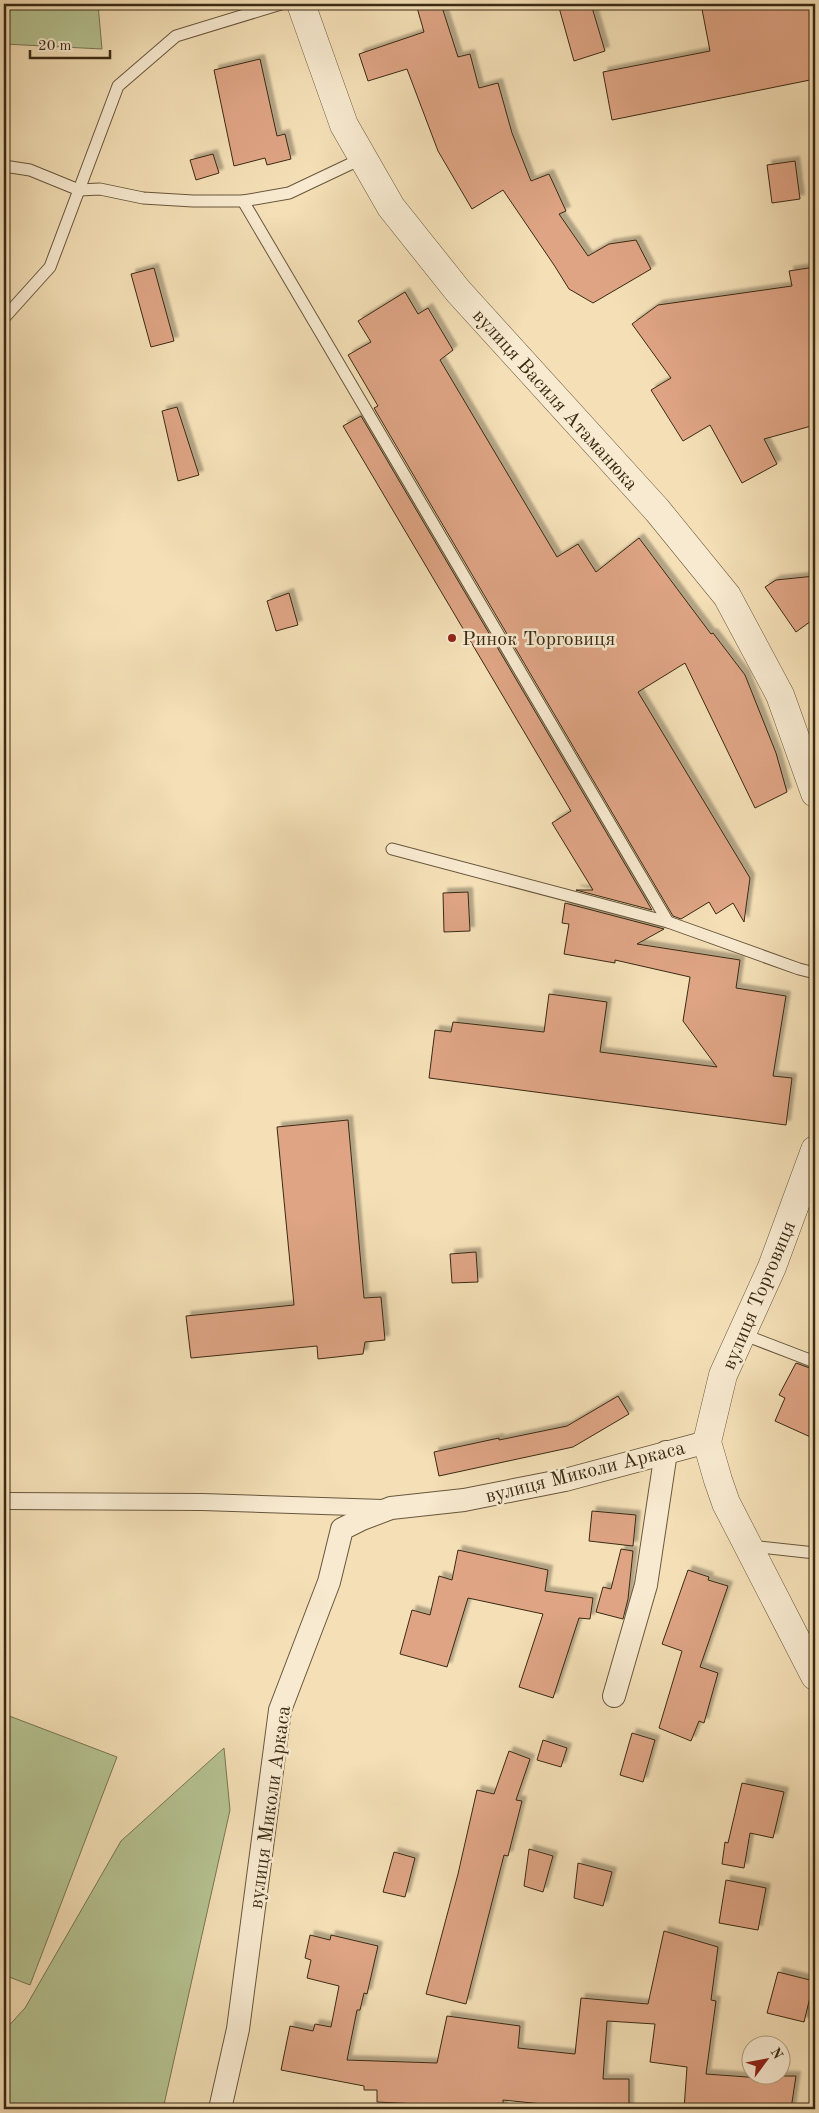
<svg xmlns="http://www.w3.org/2000/svg" width="819" height="2113" viewBox="0 0 819 2113" font-family="'Old Standard TT',serif">
<style>
.green{fill:#b6c392;stroke:#787653}
.building{fill:#dea484;stroke:#3a2a14;filter:url(#shadow)}
.lines{fill:none;stroke-linecap:round;stroke-linejoin:round}
.service-casing{stroke:#68573c;stroke-width:13}
.pedestrian-casing{stroke:#68573c;stroke-width:18}
.minor-casing{stroke:#68573c;stroke-width:24}
.tertiary-casing{stroke:#68573c;stroke-width:29}
.service{stroke:#f8ead0;stroke-width:11}
.pedestrian{stroke:#f8ead0;stroke-width:16}
.minor{stroke:#f8ead0;stroke-width:22}
.tertiary{stroke:#f8ead0;stroke-width:28}
.poi-dot{fill:#8f2418;stroke:#f8ead0;stroke-width:2}
.labels{text-anchor:middle;stroke-width:5;stroke-linejoin:round;paint-order:stroke}
.street-label{font-size:20px;fill:#3a2a14;stroke:#f8ead0}
.poi-label{font-size:20px;fill:#3a2a14;stroke:#f8ead0;text-anchor:start}
</style>
<defs>
<filter id="shadow"><feDropShadow dx="4.5" dy="-4.5" stdDeviation="1" flood-color="#0004"/></filter>
</defs>
<rect width="100%" height="100%" fill="#f4dfb6"/>
<filter id="stains"><feTurbulence type="fractalNoise" baseFrequency=".004" numOctaves="4"/><feColorMatrix values="0 0 0 0 .2 0 0 0 0 .09 0 0 0 0 .02 0 0 0 .5 -.17"/></filter>
<radialGradient id="worn" r=".72"><stop offset=".6" stop-color="#630" stop-opacity="0"/><stop offset="1" stop-color="#630" stop-opacity=".3"/></radialGradient>
<!-- green -->
<g class="green">
<path d="M4,4H98L102,49L4,44Z"/>
<path d="M4,1714L117,1757L30,1985L4,1975Z"/>
<path d="M224,1748L230,1810L163,2109H4V2031L25,2008L121,1841Z"/>
</g>
<!-- building -->
<g class="building">
<path d="M416,4H441L458,57L470,54L479,88L498,83L512,133L531,181L549,174L566,211L559,214L588,256L609,244L636,240L651,269L593,303L569,289L554,265L503,190L472,209L438,151L407,69L368,81L359,54L424,32Z"/>
<path d="M558,4H591L605,51L574,61Z"/>
<path d="M701,4H815V79L612,120L603,72L710,51Z"/>
<path d="M260,59L277,136L285,134L291,159L267,165L265,158L234,166L214,70Z"/>
<path d="M213,154L219,173L196,180L190,160Z"/>
<path d="M795,161L800,199L772,203L767,165Z"/>
<path d="M815,267V425L764,439L777,464L742,483L710,425L683,441L651,390L671,378L632,324L658,305L792,286L789,271Z"/>
<path d="M154,268L174,341L151,347L131,274Z"/>
<path d="M405,292L418,314L428,308L453,350L440,360L557,557L578,544L596,572L639,538L711,634L713,633L745,675L776,753L787,792L755,808L685,663L638,692L750,878L744,922L733,903L716,914L709,902L681,919L673,916L374,408L378,406L348,355L371,342L358,321Z"/>
<path d="M177,407L199,475L178,481L162,411Z"/>
<path d="M361,416L652,910L576,890H593L552,823L571,811L343,426Z"/>
<path d="M815,576V618L796,632L765,587L776,580Z"/>
<path d="M289,593L298,625L276,631L267,601Z"/>
<path d="M468,892L470,931L444,932L443,893Z"/>
<path d="M565,903L664,929L637,944L740,960L736,988L786,996L773,1076L792,1078L786,1125L429,1078L435,1030L451,1032L453,1022L544,1032L549,994L607,1002L600,1052L717,1067L683,1021L690,977L615,960V963L564,954L569,924L562,923Z"/>
<path d="M348,1120L364,1298L381,1297L385,1340L365,1342L363,1354L318,1359L317,1346L191,1358L186,1316L294,1305L277,1127Z"/>
<path d="M476,1252L478,1282L452,1283L450,1254Z"/>
<path d="M796,1363L815,1370V1439L775,1421L785,1398L779,1395Z"/>
<path d="M618,1396L629,1414L573,1447L439,1476L434,1452L499,1438V1440L567,1426Z"/>
<path d="M592,1511L636,1515L633,1546L589,1541Z"/>
<path d="M621,1549L633,1551L628,1599L623,1619L596,1612L603,1587L611,1589Z"/>
<path d="M458,1550L548,1570L545,1591L593,1598L590,1619L579,1618L553,1698L519,1687L543,1614L468,1598L447,1667L400,1654L412,1610L430,1615L439,1576L452,1580Z"/>
<path d="M688,1570L709,1577L708,1580L728,1586L700,1667L718,1673L704,1723L699,1721L691,1741L659,1728L682,1651L662,1644Z"/>
<path d="M632,1733L655,1740L643,1782L620,1775Z"/>
<path d="M543,1740L567,1748L561,1767L537,1760Z"/>
<path d="M509,1751L530,1759L516,1800L522,1801L508,1856L504,1855L466,2004L426,1994L458,1874L477,1790L494,1794Z"/>
<path d="M742,1783L784,1792L773,1838L750,1833L744,1868L722,1864L725,1842L728,1843Z"/>
<path d="M529,1849L553,1856L543,1892L524,1886Z"/>
<path d="M394,1852L415,1858L405,1897L383,1892Z"/>
<path d="M578,1863L612,1872L603,1906L574,1898Z"/>
<path d="M726,1880L766,1888L758,1930L719,1923Z"/>
<path d="M664,1931L718,1947L711,2000L716,2001L706,2074L761,2078L762,2076H796L791,2109H684L687,2067L650,2062L655,2024L607,2021L603,2079H629V2109H592L503,2100V2109H438V2105L377,2102V2090H364V2086L281,2070L290,2026L313,2031L315,2024L331,2027L339,1986L307,1978L311,1960L305,1958L310,1935L330,1940L331,1935L378,1946L367,1994L364,1993L360,2010H357L347,2060L437,2063L447,2016L520,2026L518,2048L575,2054L581,1998L648,2004Z"/>
<path d="M778,1972L814,1981L804,2022L767,2013Z"/>
</g>
<g class="lines">
<defs>
<g id="service">
<path d="M4,166L30,170L79,190L100,189L143,198L193,201H243L289,193L363,158"/>
<path d="M243,201L668,922"/>
<path d="M5,317L50,267L118,86L176,36L281,4"/>
<path d="M392,849L668,922L799,969L815,973"/>
<path d="M742,1334L815,1362"/>
<path d="M750,1546L815,1553"/>
</g>
<path id="pedestrian" d="M4,1501L202,1502L383,1508"/>
<g id="minor">
<path d="M614,1696L646,1585L666,1452"/>
<path d="M220,2109L238,2029L280,1710L329,1582L342,1529L362,1519L391,1508L464,1500L565,1480L707,1442"/>
</g>
<g id="tertiary">
<path d="M301,4L344,125L391,207L458,291L657,510L727,596L780,695L815,793"/>
<path d="M815,1150L772,1267L723,1375L707,1442L718,1480L726,1503L815,1676"/>
</g>
</defs>
<!-- service casing -->
<use href="#service" class="service-casing"/>
<!-- pedestrian casing -->
<use href="#pedestrian" class="pedestrian-casing"/>
<!-- minor casing -->
<use href="#minor" class="minor-casing"/>
<!-- tertiary casing -->
<use href="#tertiary" class="tertiary-casing"/>
<!-- service -->
<use href="#service" class="service"/>
<!-- pedestrian -->
<use href="#pedestrian" class="pedestrian"/>
<!-- minor -->
<use href="#minor" class="minor"/>
<!-- tertiary -->
<use href="#tertiary" class="tertiary"/>
</g>
<!-- markers -->
<circle class="poi-dot" cx="452" cy="638" r="5"/>
<g class="labels">
<!-- street labels -->
<g class="street-label">
<text transform="translate(556 399) rotate(48)" y="7">вулиця Василя Атаманюка</text>
<text transform="translate(758 1295) rotate(-67)" y="7">вулиця Торговиця</text>
<text transform="translate(585 1471) rotate(-14)" y="7">вулиця Миколи Аркаса</text>
<text transform="translate(269 1807) rotate(-82)" y="7">вулиця Миколи Аркаса</text>
</g>
<!-- poi labels -->
<g class="poi-label">
<text x="462" y="645">Ринок Торговиця</text>
</g>
</g>
<!-- margin -->
<rect width="819" height="2113" fill="none" stroke="#f4dfb6" stroke-width="20"/>
<rect x="5" y="5" width="809" height="2103" fill="none" stroke="#3a2a14" stroke-width="2.5"/>
<rect x="10" y="10" width="799" height="2093" fill="none" stroke="#3a2a14"/>
<!-- north arrow -->
<g transform="translate(766 2060) rotate(58)"><circle r="24" fill="#f8ead0" stroke="#ac9d85"/>
<path d="M0-4L9 19L0 12L-9 19Z" fill="#8f2418"/>
<text y="-8" font-size="14" font-weight="bold" text-anchor="middle" fill="#3a2a14">N</text>
</g>
<!-- scale -->
<path d="M30 50v8h80v-8" fill="none" stroke="#3a2a14" stroke-width="2.5"/>
<text x="38" y="50" font-size="15" fill="#3a2a14" stroke="#f8ead0" stroke-width="4" paint-order="stroke">20 m</text>
<rect width="100%" height="100%" filter="url(#stains)"/>
<rect width="100%" height="100%" fill="url(#worn)"/>
</svg>
